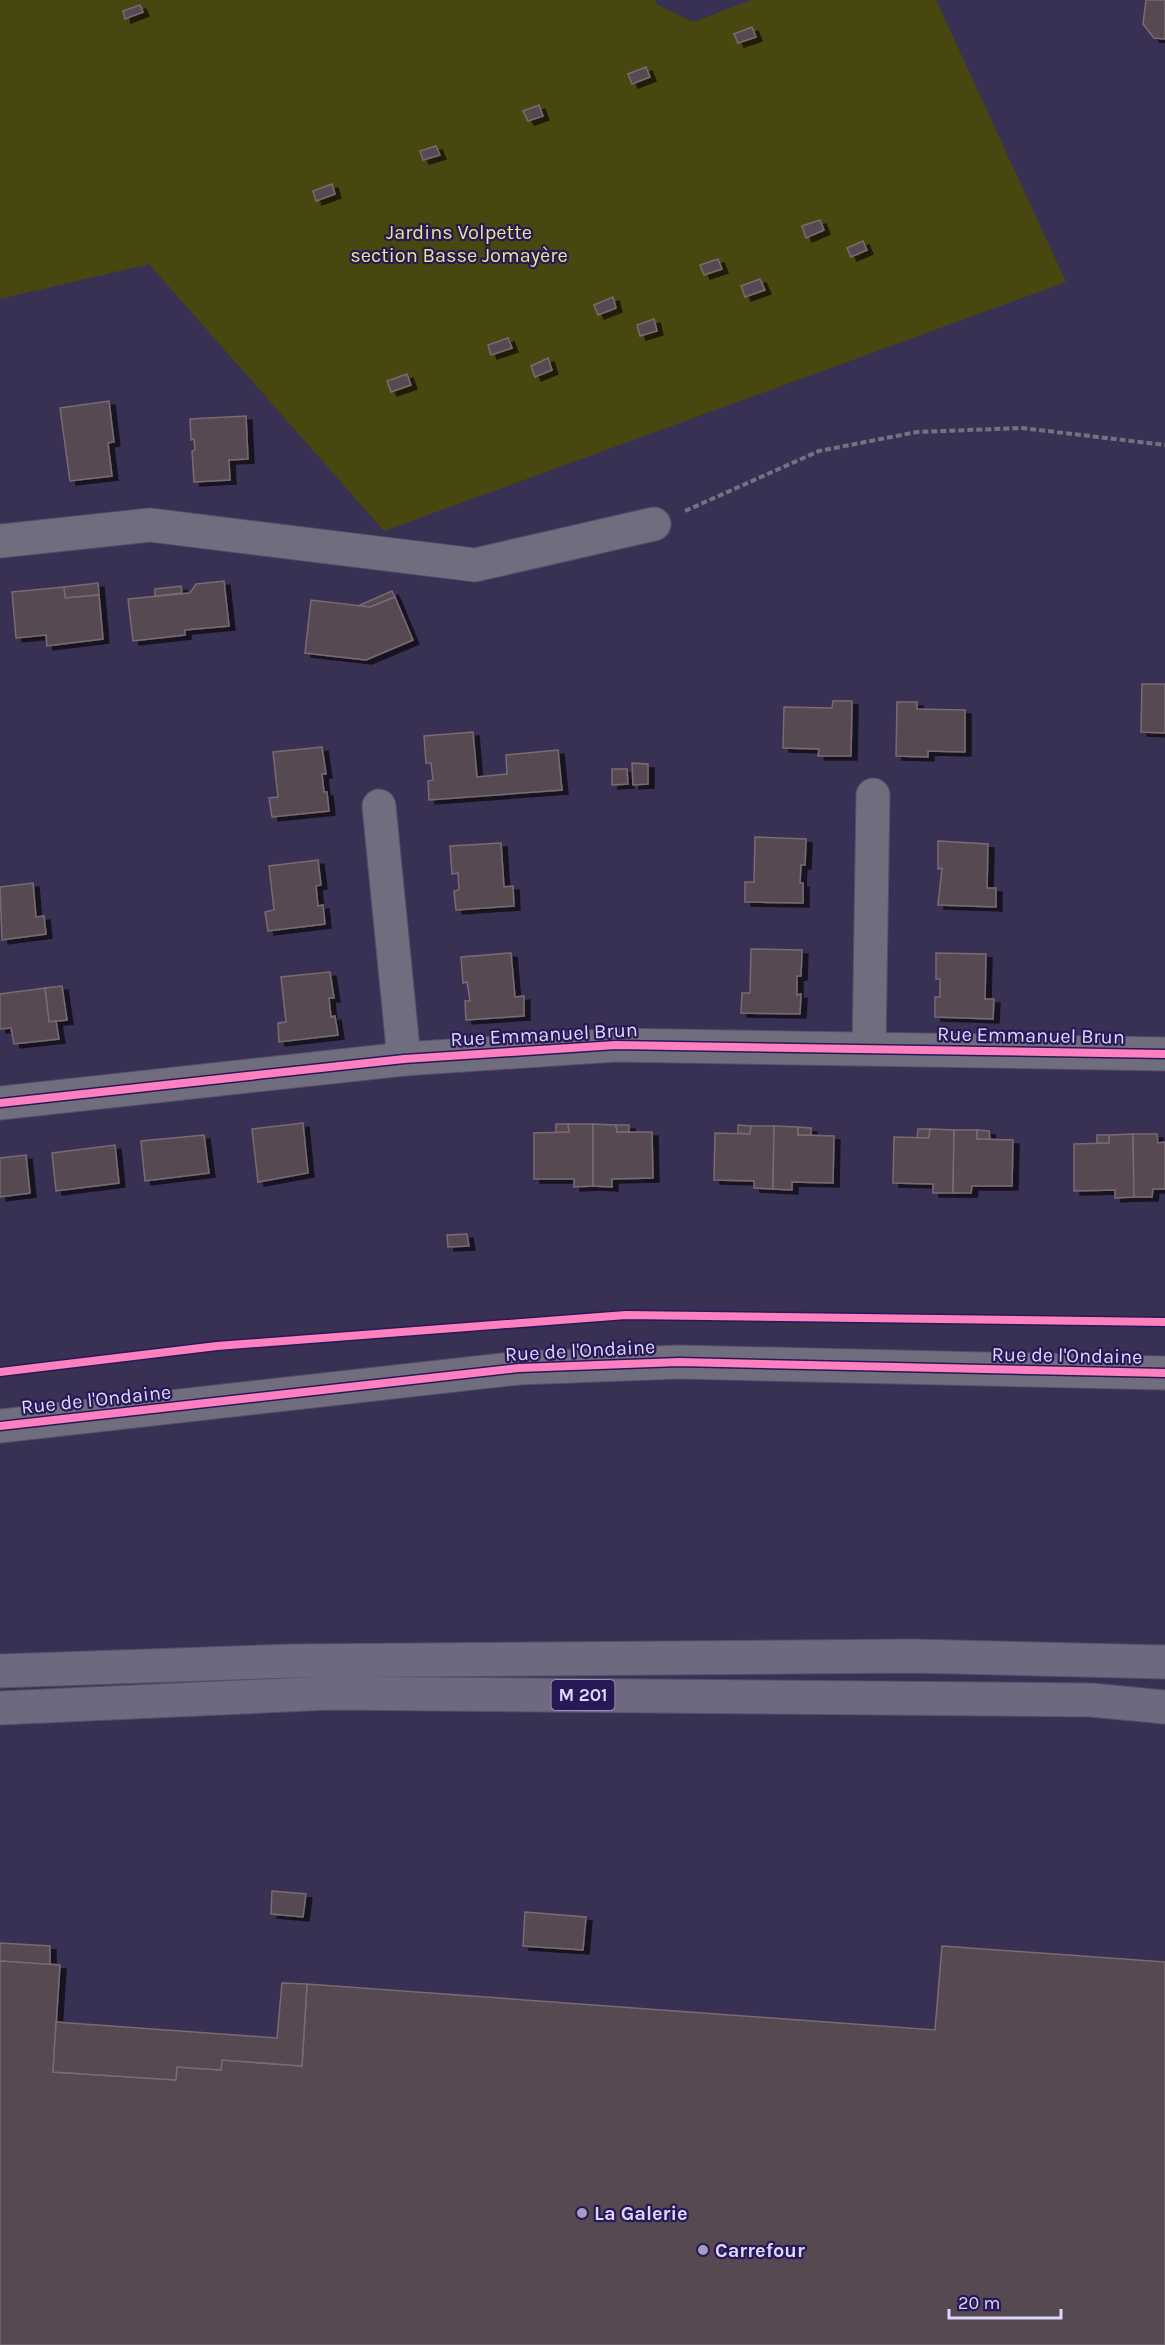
<svg xmlns="http://www.w3.org/2000/svg" width="1165" height="2345" viewBox="0 0 1165 2345" font-family="Karla,sans-serif">
<style>
.green{fill:#484710}
.building{fill:#564851;stroke:#7c6a71;stroke-width:1.5;filter:url(#shadow)}
.lines{fill:none;stroke-linecap:round;stroke-linejoin:round}
.minor-casing{stroke:#554e6c;stroke-width:35}
.highway-casing{stroke:#554e6c;stroke-width:35}
.path{stroke:#747181;stroke-width:4;stroke-dasharray:6 3;stroke-linecap:butt}
.minor{stroke:#706d7e;stroke-width:33}
.highway{stroke:#6f697f;stroke-width:33}
.cycleway-casing{stroke:#291856;stroke-width:11}
.cycleway{stroke:#ff80c0;stroke-width:8}
.poi-dot{fill:#a39ec2;stroke:#291856;stroke-width:2}
.labels{text-anchor:middle;stroke-width:4.5;stroke-linejoin:round;paint-order:stroke}
.shield{fill:#291856;stroke:#a69ecc;stroke-width:1.5}
.shield-label{font-size:18px;font-weight:bold;fill:#dcd8fe}
.park-label{font-size:20px;fill:#e4e78c;stroke:#291856}
.street-label{font-size:20px;fill:#dcd8fe;stroke:#291856}
.poi-label{font-size:20px;font-weight:bold;fill:#dcd8fe;stroke:#291856;text-anchor:start}
</style>
<defs>
<filter id="shadow"><feDropShadow dx="6" dy="4" stdDeviation="0" flood-color="#0009"/></filter>
</defs>
<rect width="100%" height="100%" fill="#393153"/>
<!-- green -->
<path class="green" d="M0,0H655L658,5L693,22L752,0H936L1066,282L384,531L149,264L0,299Z"/>
<!-- building -->
<g class="building">
<path d="M1146,0H1165V39L1154,38L1143,24Z"/>
<path d="M140,5L143,12L125,19L123,11Z"/>
<path d="M752,27L756,37L738,43L734,34Z"/>
<path d="M646,67L650,77L632,84L628,74Z"/>
<path d="M539,105L543,116L528,121L523,111Z"/>
<path d="M436,146L440,155L423,160L420,151Z"/>
<path d="M332,184L335,194L316,201L313,191Z"/>
<path d="M820,220L824,230L806,238L802,226Z"/>
<path d="M863,241L867,250L851,257L847,248Z"/>
<path d="M718,259L722,269L704,275L700,265Z"/>
<path d="M760,279L765,290L745,297L741,286Z"/>
<path d="M613,297L616,308L598,315L594,305Z"/>
<path d="M654,319L657,331L640,336L637,325Z"/>
<path d="M508,338L512,348L491,355L488,345Z"/>
<path d="M548,358L552,370L535,377L531,366Z"/>
<path d="M407,374L411,385L391,392L387,381Z"/>
<path d="M109,401L114,442L108,443L112,476L70,481L60,408Z"/>
<path d="M246,416L248,459L229,460L230,480L194,482L192,451L195,450L194,439L191,440L190,419Z"/>
<path d="M224,581L229,626L185,630V635L133,641L128,599L190,593L196,584Z"/>
<path d="M98,583L99,595L65,598L64,587Z"/>
<path d="M181,586L182,593L155,596V589Z"/>
<path d="M64,587L65,598L99,595L103,639L47,646L46,635L16,638L12,592Z"/>
<path d="M392,591L395,597L370,607L358,606Z"/>
<path d="M395,597L413,640L366,660L305,653L311,600L370,607Z"/>
<path d="M1142,684H1165V733L1141,732Z"/>
<path d="M833,701H852L851,756H818L819,749L783,748L784,707L832,708Z"/>
<path d="M897,702H917V709L965,710V752L928,751V757L896,756Z"/>
<path d="M473,732L477,777L507,774L506,755L558,750L562,790L429,800L428,781L433,780L431,763H426L424,736Z"/>
<path d="M322,747L326,774H322L324,792H327L329,811L272,817L269,798L278,797L273,752Z"/>
<path d="M632,763L648,764V784L633,785Z"/>
<path d="M612,769H627L628,784L612,785Z"/>
<path d="M755,837L806,839L805,865H801L800,883H803V903L745,902V882H754Z"/>
<path d="M938,841L988,844L987,888H996V907L938,905L942,868L938,869Z"/>
<path d="M501,843L504,887L513,886L514,906L456,910L454,891L459,890L458,873L452,874L450,846Z"/>
<path d="M318,860L321,885L316,886L318,906L323,905L325,924L268,931L265,912L274,910L269,866Z"/>
<path d="M33,883L36,917L44,916L46,934L2,940L0,887Z"/>
<path d="M751,949L802,950L801,976H797V995L801,994L800,1014L741,1013L742,993H750Z"/>
<path d="M511,953L515,997L524,996V1016L466,1020L465,1001H470L467,982L463,983L461,957Z"/>
<path d="M936,953L986,954L985,999H994L993,1019L935,1017V997H940V979H936Z"/>
<path d="M330,972L334,998H329L331,1017L335,1016L338,1035L279,1042L278,1023L286,1022L281,977Z"/>
<path d="M62,986L67,1020L49,1022L45,988Z"/>
<path d="M45,988L49,1022L56,1021L59,1039L14,1044L11,1028L0,1029V994Z"/>
<path d="M303,1123L308,1173L258,1182L252,1129Z"/>
<path d="M556,1124H568L569,1132L556,1133Z"/>
<path d="M568,1124H593V1186L574,1187V1179H534V1133L569,1132Z"/>
<path d="M593,1124L616,1125L617,1132H652L653,1178L612,1179V1187L593,1186Z"/>
<path d="M616,1125H629V1132H617Z"/>
<path d="M738,1125L751,1126L750,1134L738,1133Z"/>
<path d="M751,1126H774L773,1189L754,1188V1181L714,1180L715,1133L750,1134Z"/>
<path d="M774,1126L798,1127V1135L834,1136L833,1183L792,1182V1190L773,1189Z"/>
<path d="M798,1127L811,1128V1135H798Z"/>
<path d="M918,1129H930L929,1138H917Z"/>
<path d="M930,1129L954,1130L953,1193H933V1184L893,1183L894,1137L929,1138Z"/>
<path d="M954,1130H977V1139L1013,1140L1012,1186H972L971,1193H953Z"/>
<path d="M977,1130L989,1131L990,1139H977Z"/>
<path d="M1133,1134L1134,1197L1115,1198V1190L1074,1191V1144L1109,1143V1135Z"/>
<path d="M1133,1134H1157L1158,1143L1165,1142V1189H1153L1152,1197H1134Z"/>
<path d="M204,1135L209,1173L145,1181L141,1141Z"/>
<rect x="1097" y="1135" width="12" height="8"/>
<path d="M115,1145L119,1183L56,1191L52,1153Z"/>
<path d="M26,1155L30,1193L0,1197V1158Z"/>
<path d="M467,1234L469,1246L448,1247L447,1235Z"/>
<path d="M272,1891L306,1894L303,1917L271,1914Z"/>
<path d="M525,1912L586,1917L583,1950L523,1946Z"/>
<path d="M0,1943L50,1946V1965L0,1961Z"/>
<path d="M942,1946L1165,1962V2345H0V1961L60,1965L53,2072L176,2080L177,2067L221,2070L222,2060L302,2066L307,1984L935,2030Z"/>
<path d="M282,1983L307,1984L302,2066L222,2060L221,2070L177,2067L176,2080L53,2072L56,2022L277,2038Z"/>
</g>
<g class="lines">
<defs>
<g id="minor">
<path d="M0,541L150,525L475,565L654,524"/>
<path d="M379,806L404,1059"/>
<path d="M869,1048L873,795"/>
<path d="M0,1103L404,1059L616,1045L1165,1054"/>
<path d="M0,1426L519,1368L679,1362L1165,1373"/>
</g>
<g id="highway">
<path d="M0,1671L291,1661L912,1656L1165,1662"/>
<path d="M0,1708L330,1693L1091,1700L1165,1707"/>
</g>
</defs>
<!-- minor casing -->
<use href="#minor" class="minor-casing"/>
<!-- highway casing -->
<use href="#highway" class="highway-casing"/>
<!-- path -->
<path class="path" d="M685,511L819,451L917,432L1022,428L1165,445"/>
<!-- minor -->
<use href="#minor" class="minor"/>
<!-- highway -->
<use href="#highway" class="highway"/>
<defs>
<g id="cycleway">
<path d="M0,1103L404,1059L616,1045L1165,1054"/>
<path d="M0,1372L217,1346L626,1315L1165,1322"/>
<path d="M0,1426L519,1368L679,1362L1165,1373"/>
</g>
</defs>
<!-- cycleway casing -->
<use href="#cycleway" class="cycleway-casing"/>
<!-- cycleway -->
<use href="#cycleway" class="cycleway"/>
</g>
<!-- markers -->
<g class="poi-dot">
<circle cx="582" cy="2213" r="6"/>
<circle cx="703" cy="2250" r="6"/>
</g>
<g class="labels">
<!-- shield labels -->
<rect class="shield" x="551.5" y="1680" width="63" height="30" rx="4.5"/>
<g class="shield-label">
<text x="583" y="1701">M 201</text>
</g>
<!-- park labels -->
<g class="park-label">
<text x="459" y="239">Jardins Volpette<tspan x="459" dy="23">section Basse Jomayère</tspan></text>
</g>
<!-- street labels -->
<g class="street-label">
<text transform="translate(544 1034) rotate(-3)" y="7">Rue Emmanuel Brun</text>
<text transform="translate(1031 1035) rotate(1)" y="7">Rue Emmanuel Brun</text>
<text transform="translate(580 1350) rotate(-3)" y="7">Rue de l'Ondaine</text>
<text transform="translate(1067 1355) rotate(1)" y="7">Rue de l'Ondaine</text>
<text transform="translate(96 1399) rotate(-6)" y="7">Rue de l'Ondaine</text>
</g>
<!-- poi labels -->
<g class="poi-label">
<text x="594" y="2220">La Galerie</text>
<text x="715" y="2257">Carrefour</text>
</g>
</g>
<!-- scale -->
<path d="M949 2309v9h112v-9" fill="none" stroke="#dcd8fe" stroke-width="3"/>
<text x="958" y="2309" font-size="18" fill="#dcd8fe" stroke="#291856" stroke-width="4.5" paint-order="stroke">20 m</text>
</svg>
